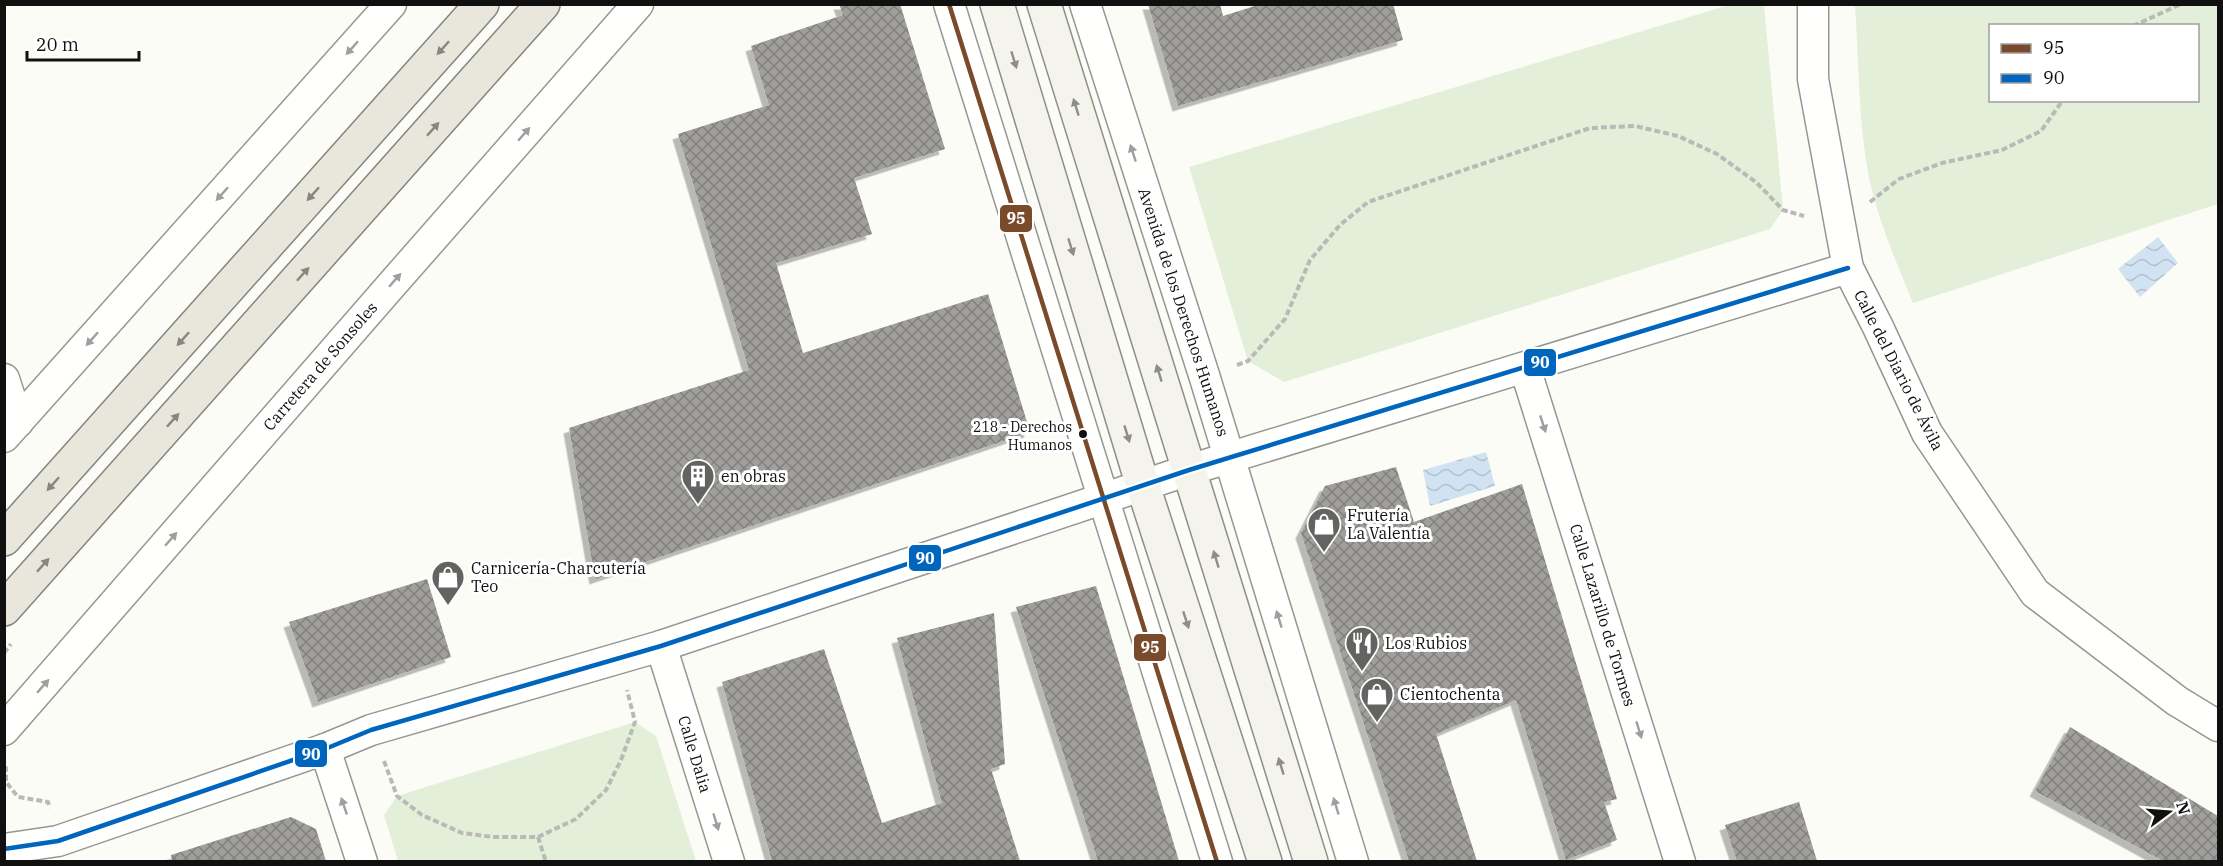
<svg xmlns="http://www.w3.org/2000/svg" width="2223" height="866" viewBox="0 0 2223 866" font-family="'IBM Plex Serif',serif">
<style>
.grass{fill:#e3efd9;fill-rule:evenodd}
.water{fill:url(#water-waves)}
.building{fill:url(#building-cross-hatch);filter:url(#shadow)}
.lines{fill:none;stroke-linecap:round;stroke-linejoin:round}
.minor-casing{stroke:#969694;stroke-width:33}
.secondary-casing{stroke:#8d8d8b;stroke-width:36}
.trunk-casing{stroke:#848481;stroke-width:36}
.path{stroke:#b9b9b8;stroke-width:4;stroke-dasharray:6 3;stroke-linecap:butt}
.minor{stroke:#fffffe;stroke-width:30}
.secondary{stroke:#f4f4ec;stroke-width:33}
.trunk{stroke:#e9e6db;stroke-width:33}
.bus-1-casing{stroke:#fff;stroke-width:9}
.bus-2-casing{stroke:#fff;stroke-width:9}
.bus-1{stroke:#7a4b2a;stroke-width:4.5}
.bus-2{stroke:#0065bd;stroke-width:4.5}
.oneway{fill:#9f9f9f}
.oneway2{fill:#878680}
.oneway3{fill:#8d8d89}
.bus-dot{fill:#101010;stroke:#fff;stroke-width:2}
.labels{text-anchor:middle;stroke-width:6;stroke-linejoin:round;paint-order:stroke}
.bus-label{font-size:14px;fill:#101010;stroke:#fff;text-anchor:end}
.street-label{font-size:16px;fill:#101010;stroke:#fff}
.poi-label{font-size:16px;fill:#101010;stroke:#fff;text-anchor:start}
.line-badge{stroke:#fff;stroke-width:2}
.badge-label{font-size:16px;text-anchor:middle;font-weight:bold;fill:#fff}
</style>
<defs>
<pattern id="water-waves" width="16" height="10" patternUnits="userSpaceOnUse" patternTransform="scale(1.5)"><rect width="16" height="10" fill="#d1e2f2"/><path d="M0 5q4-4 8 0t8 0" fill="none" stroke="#b2c1ce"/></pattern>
<pattern id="building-cross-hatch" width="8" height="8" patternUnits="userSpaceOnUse" patternTransform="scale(1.5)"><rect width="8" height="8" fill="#a09f9c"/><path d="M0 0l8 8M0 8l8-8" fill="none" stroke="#81807e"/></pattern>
<filter id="shadow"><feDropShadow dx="-5.5" dy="5.5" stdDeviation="0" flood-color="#0004"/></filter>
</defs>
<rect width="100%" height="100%" fill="#fcfcf7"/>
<!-- grass -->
<g class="grass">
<path d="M1729,5H1764L1783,210L1770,229L1284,382L1248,361L1189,167Z"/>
<path d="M1855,5H2218V204L1913,303C1896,262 1879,222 1869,178C1858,121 1859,62 1855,5ZM1990,26H2198V100H1990Z"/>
<path d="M635,722L656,736L696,861H398L384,815L397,796Z"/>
</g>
<!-- water -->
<g class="water">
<path d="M2158,237L2178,263L2140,297L2118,269Z"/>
<path d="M1486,452L1495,486L1430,506L1423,470Z"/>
</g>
<!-- building -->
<g class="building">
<path d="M839,4H900L945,149L854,178L872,234L776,263L803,353L988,294L1030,432L595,579L569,428L749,370L678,134L769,105L751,46L843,15Z"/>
<path d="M1148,4H1220L1223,16L1261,4H1393L1403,40L1178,106Z"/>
<path d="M1396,467L1414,522L1522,484L1617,799L1604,802L1617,840L1566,860L1516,700L1436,734L1477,861H1409L1301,533L1325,486Z"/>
<path d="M427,579L451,657L318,702L289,622Z"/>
<path d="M1096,586L1179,861H1098L1016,607Z"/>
<path d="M994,613L1005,764L991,769L1020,861H772L722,682L824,649L882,823L942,803L897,638Z"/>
<path d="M2070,727L2218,816V861H2163L2035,791Z"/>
<path d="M1799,802L1817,861H1737L1725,825Z"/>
<path d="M291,817L316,829L326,861H172L171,855Z"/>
</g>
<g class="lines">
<defs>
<g id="minor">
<path d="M949,4L1217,862"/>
<path d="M1085,4L1204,375L1353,862"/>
<path d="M1813,4V79L1848,268L1878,327L1927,433L2035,593L2177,701L2218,726"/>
<path d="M1525,368L1680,862"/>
<path d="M4,379L18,422"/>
<path d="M4,437L391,4"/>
<path d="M661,646L729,862"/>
<path d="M4,730L388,289L638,4"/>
<path d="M325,749L362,862"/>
<path d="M4,849L58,841L325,749L371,730L661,646L1189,470L1848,268"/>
</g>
<g id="secondary">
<path d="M997,4L1143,486L1265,862"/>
<path d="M1044,4L1311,862"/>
</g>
<g id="trunk">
<path d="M4,539L482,4"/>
<path d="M4,609L543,4"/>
</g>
</defs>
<!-- minor casing -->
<use href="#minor" class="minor-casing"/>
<!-- secondary casing -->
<use href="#secondary" class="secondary-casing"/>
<!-- trunk casing -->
<use href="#trunk" class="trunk-casing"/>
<!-- path -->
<g class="path">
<path d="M2133,26L2181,4"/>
<path d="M1870,202L1899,179L1942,163L2002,150L2041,131L2063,100"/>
<path d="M1237,365L1248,361L1285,319L1310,260L1340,225L1368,202L1590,128L1635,126L1678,136L1717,154L1756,182L1783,210L1804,216"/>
<path d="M4,653L11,644"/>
<path d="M384,761L397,796L422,815L462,833L493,837H538L576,819L606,790L621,760L635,722L627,690"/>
<path d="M4,767L6,768V782L18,797L48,802L50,808"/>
<path d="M538,837L546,862"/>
</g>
<!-- minor -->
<use href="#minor" class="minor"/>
<!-- secondary -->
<use href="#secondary" class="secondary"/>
<!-- trunk -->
<use href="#trunk" class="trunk"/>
<defs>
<path id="bus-1" d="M949,4L1217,862"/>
<path id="bus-2" d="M4,849L58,841L325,749L371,730L661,646L1189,470L1848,268"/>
</defs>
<!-- bus-1 casing -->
<use href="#bus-1" class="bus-1-casing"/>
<!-- bus-2 casing -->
<use href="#bus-2" class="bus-2-casing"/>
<!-- bus-1 -->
<use href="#bus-1" class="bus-1"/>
<!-- bus-2 -->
<use href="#bus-2" class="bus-2"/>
</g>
<!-- one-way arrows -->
<defs><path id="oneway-solid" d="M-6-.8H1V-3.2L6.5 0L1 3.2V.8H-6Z" transform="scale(1.5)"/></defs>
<g class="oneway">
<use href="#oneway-solid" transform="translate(352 48) rotate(132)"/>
<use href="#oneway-solid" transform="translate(524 134) rotate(-49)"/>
<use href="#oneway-solid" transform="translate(1133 153) rotate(-108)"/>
<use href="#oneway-solid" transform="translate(222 194) rotate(132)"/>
<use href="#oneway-solid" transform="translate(395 280) rotate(-49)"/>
<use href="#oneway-solid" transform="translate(92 339) rotate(132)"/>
<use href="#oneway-solid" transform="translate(1543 424) rotate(72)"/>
<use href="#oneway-solid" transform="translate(171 539) rotate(-49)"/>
<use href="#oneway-solid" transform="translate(1279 619) rotate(-107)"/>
<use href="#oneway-solid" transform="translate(43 686) rotate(-49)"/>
<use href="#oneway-solid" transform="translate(1639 730) rotate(73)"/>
<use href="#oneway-solid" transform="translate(344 806) rotate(-109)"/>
<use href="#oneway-solid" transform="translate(1336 806) rotate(-107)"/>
<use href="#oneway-solid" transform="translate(716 822) rotate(73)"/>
</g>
<g class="oneway2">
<use href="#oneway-solid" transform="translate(443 48) rotate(132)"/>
<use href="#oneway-solid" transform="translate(433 129) rotate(-48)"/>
<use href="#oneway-solid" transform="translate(313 194) rotate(132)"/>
<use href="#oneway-solid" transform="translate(303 274) rotate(-48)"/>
<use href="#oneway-solid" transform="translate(183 339) rotate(132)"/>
<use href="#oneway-solid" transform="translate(173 420) rotate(-48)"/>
<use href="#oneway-solid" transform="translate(53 484) rotate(132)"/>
<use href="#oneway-solid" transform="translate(43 565) rotate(-48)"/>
</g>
<g class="oneway3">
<use href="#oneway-solid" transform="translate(1014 60) rotate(73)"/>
<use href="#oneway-solid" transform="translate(1076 107) rotate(-107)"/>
<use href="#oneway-solid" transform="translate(1071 247) rotate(73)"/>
<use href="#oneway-solid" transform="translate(1159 373) rotate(-107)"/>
<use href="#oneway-solid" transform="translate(1127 434) rotate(73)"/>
<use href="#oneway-solid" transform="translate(1216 559) rotate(-107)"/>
<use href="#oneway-solid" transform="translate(1186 620) rotate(72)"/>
<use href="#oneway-solid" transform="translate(1281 766) rotate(-107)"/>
</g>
<!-- icons -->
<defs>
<symbol id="building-pin" viewBox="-11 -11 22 30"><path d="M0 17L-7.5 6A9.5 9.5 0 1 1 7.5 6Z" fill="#636361" stroke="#fff"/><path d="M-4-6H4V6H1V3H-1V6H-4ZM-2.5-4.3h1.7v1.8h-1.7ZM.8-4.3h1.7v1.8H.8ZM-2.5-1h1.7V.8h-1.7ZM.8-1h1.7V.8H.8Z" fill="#fff"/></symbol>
<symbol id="shop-pin" viewBox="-11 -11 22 30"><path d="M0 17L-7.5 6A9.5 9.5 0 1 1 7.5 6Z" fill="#636361" stroke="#fff"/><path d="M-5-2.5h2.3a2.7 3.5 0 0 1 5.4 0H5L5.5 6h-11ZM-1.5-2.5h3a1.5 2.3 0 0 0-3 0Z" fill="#fff"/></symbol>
<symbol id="restaurant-pin" viewBox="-11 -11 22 30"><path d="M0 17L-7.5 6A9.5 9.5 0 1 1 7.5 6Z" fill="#636361" stroke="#fff"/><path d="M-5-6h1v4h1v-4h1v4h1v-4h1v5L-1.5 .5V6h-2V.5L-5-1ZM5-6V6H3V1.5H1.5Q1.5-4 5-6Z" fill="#fff"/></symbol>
</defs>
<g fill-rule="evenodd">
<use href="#building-pin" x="679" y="457" width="38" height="52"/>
<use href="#shop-pin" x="1305" y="505" width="38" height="52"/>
<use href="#shop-pin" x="429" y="558" width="38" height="52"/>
<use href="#restaurant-pin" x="1343" y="624" width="38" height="52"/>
<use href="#shop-pin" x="1358" y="675" width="38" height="52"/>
</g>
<!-- markers -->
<circle class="bus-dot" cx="1083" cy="434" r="5"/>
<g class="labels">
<!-- bus labels -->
<g class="bus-label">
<text x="1072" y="432">218 - Derechos<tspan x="1072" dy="18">Humanos</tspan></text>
</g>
<!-- street labels -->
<g class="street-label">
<text transform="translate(1184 312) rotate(72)" y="6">Avenida de los Derechos Humanos</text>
<text transform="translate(320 366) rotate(-49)" y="6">Carretera de Sonsoles</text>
<text transform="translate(1899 370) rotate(63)" y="6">Calle del Diario de Ávila</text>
<text transform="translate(1603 615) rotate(73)" y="6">Calle Lazarillo de Tormes</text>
<text transform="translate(695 754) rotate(73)" y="6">Calle Dalia</text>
</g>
<!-- poi labels -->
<g class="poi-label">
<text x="721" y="482">en obras</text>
<text x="1347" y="521">Frutería<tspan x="1347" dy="18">La Valentía</tspan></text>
<text x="471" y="574">Carnicería-Charcutería<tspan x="471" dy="18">Teo</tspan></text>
<text x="1385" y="649">Los Rubios</text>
<text x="1400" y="700">Cientochenta</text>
</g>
</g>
<g class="line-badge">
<rect x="999" y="204" width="34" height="29" rx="6" fill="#7a4b2a"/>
<rect x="1523" y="348" width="34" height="29" rx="6" fill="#0065bd"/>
<rect x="908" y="544" width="34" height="28" rx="6" fill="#0065bd"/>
<rect x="1133" y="633" width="34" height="29" rx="6" fill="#7a4b2a"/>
<rect x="294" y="739" width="34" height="29" rx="6" fill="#0065bd"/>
</g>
<g class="badge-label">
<text x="1016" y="224">95</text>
<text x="1540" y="368">90</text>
<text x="925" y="564">90</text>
<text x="1150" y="653">95</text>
<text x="311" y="760">90</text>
</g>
<!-- border -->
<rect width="2223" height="866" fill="none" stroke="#101010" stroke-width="12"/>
<!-- legend -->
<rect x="1989" y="24" width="210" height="78" fill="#ffffff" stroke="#9f9f9f" stroke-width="1.5"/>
<rect x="2001" y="44" width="30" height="9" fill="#7a4b2a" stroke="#9f9f9f" stroke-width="1.5"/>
<text x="2043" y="54" font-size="18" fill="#101010">95</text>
<rect x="2001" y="74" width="30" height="9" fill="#0065bd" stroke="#9f9f9f" stroke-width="1.5"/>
<text x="2043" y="84" font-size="18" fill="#101010">90</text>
<!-- north arrow -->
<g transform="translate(2169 812) rotate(74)" stroke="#ffffff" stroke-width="4.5" paint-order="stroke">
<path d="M0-4.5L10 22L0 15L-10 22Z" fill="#101010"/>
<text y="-9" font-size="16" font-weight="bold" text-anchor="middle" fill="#101010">N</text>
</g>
<!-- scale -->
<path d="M27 51v9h112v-9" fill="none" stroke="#101010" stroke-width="3"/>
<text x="36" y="51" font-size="18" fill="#101010" stroke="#ffffff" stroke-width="4.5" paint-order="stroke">20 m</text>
</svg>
